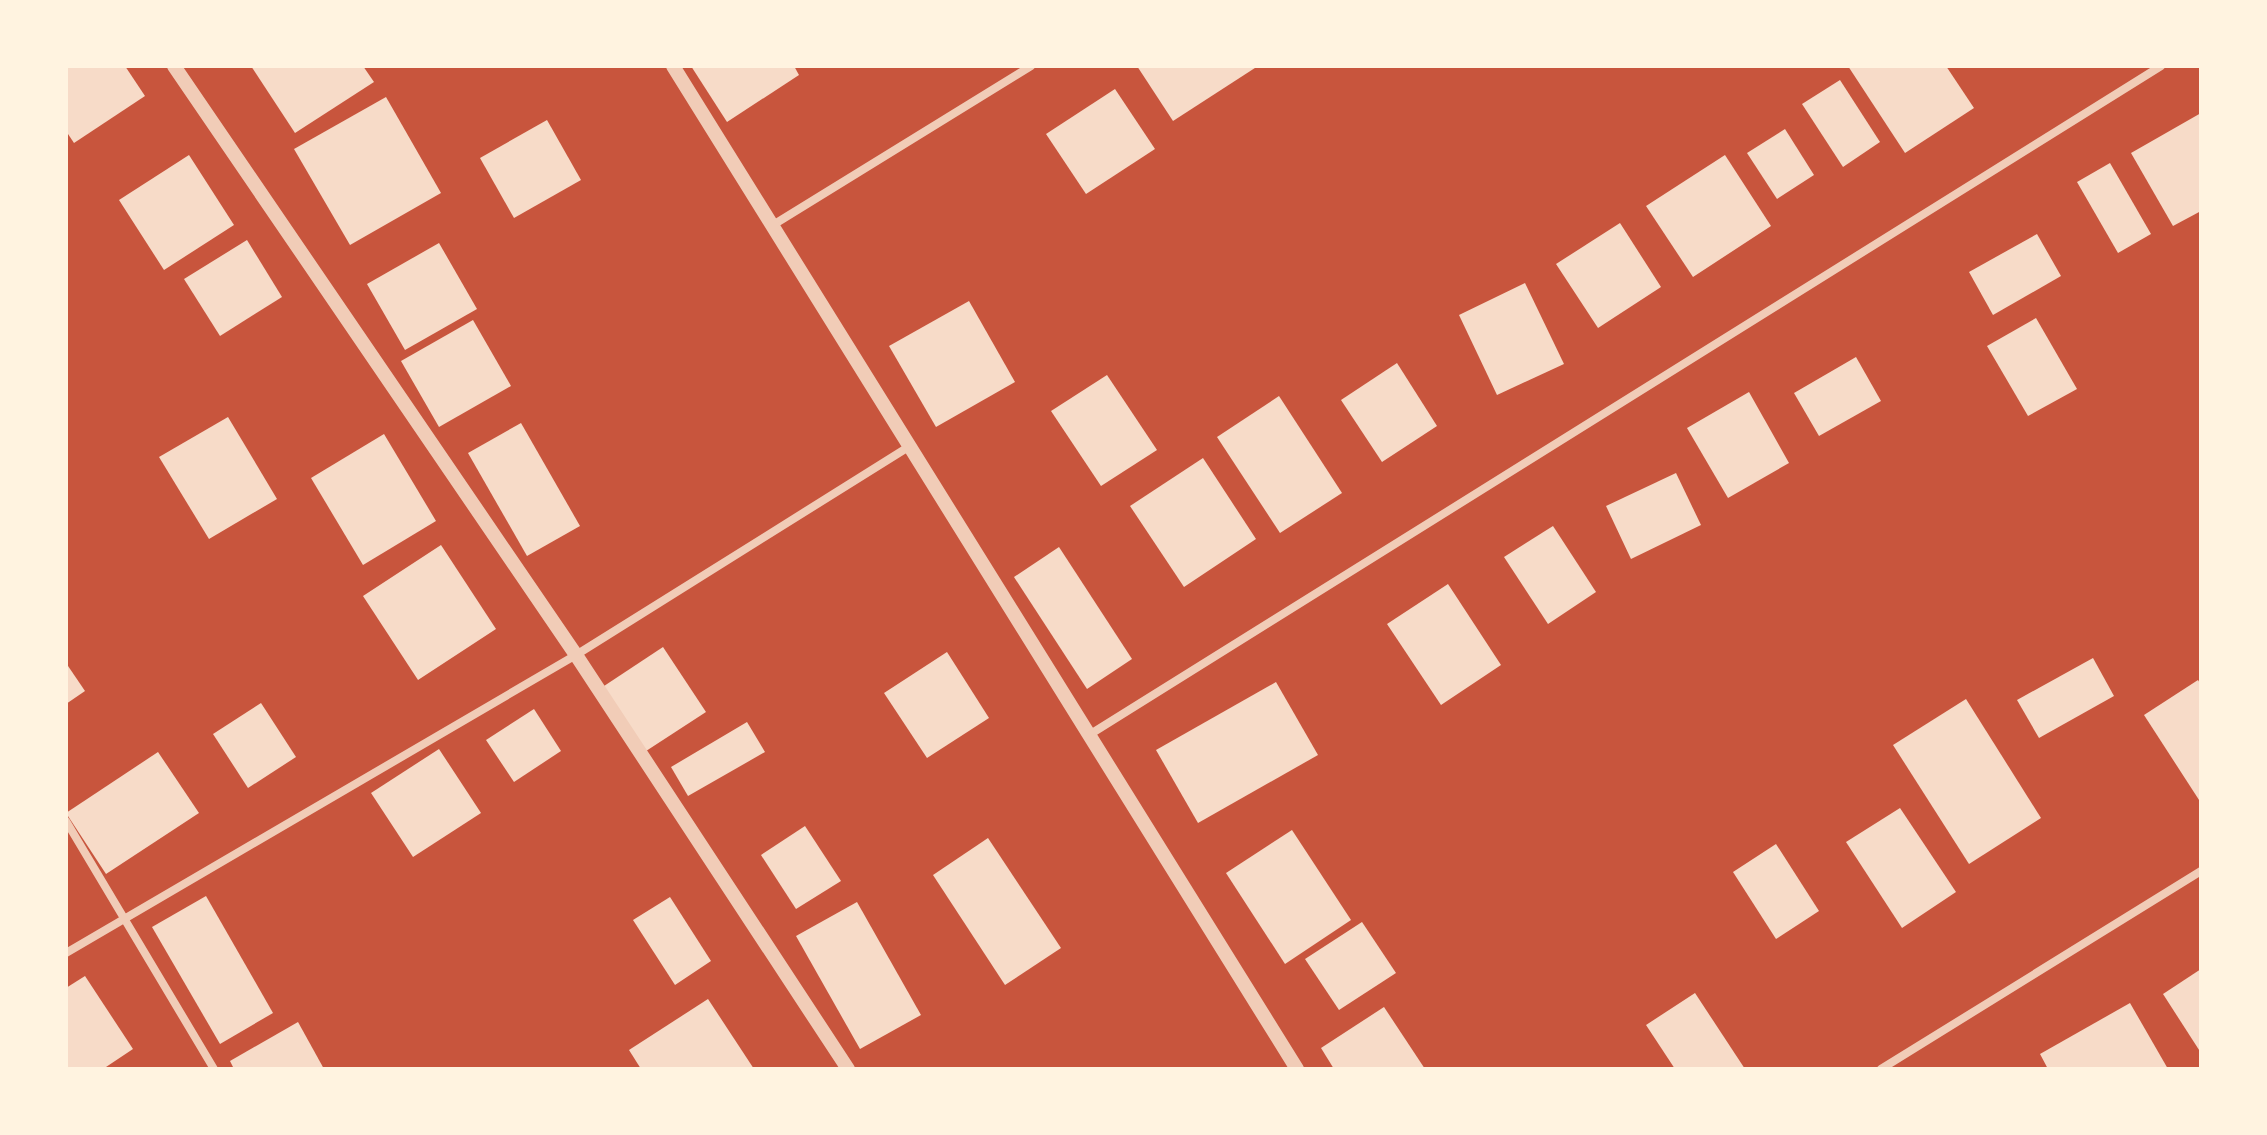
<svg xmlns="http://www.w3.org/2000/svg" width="2267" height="1135" viewBox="0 0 2267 1135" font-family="Overpass,sans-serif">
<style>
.building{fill:#f7dbc8}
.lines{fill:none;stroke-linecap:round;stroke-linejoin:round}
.minor{stroke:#f1ccb7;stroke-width:8}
.tertiary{stroke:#f1ccb7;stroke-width:14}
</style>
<rect width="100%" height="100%" fill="#c8553d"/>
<!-- building -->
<g class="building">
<path d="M66,66H125L145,96L74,143L66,131Z"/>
<path d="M251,66H363L374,82L295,133Z"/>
<path d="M691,66H794L799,75L727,122Z"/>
<path d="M1137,66H1258L1173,121Z"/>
<path d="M1848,66H1946L1974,108L1905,153Z"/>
<path d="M1840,80L1880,142L1843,167L1802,104Z"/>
<path d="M1115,89L1155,149L1086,194L1046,134Z"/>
<path d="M386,97L441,193L350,245L294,149Z"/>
<path d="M2201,113V211L2173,226L2131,153Z"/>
<path d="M547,120L581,180L514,218L480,158Z"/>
<path d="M1785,129L1814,175L1777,199L1747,153Z"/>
<path d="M189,155L234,225L164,270L119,200Z"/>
<path d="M1725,155L1771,226L1693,277L1646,206Z"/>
<path d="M2110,163L2151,234L2118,253L2077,182Z"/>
<path d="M1620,223L1661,287L1598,328L1556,264Z"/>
<path d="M2037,234L2061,276L1993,315L1969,272Z"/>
<path d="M247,240L282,297L220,336L184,279Z"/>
<path d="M439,243L477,309L405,350L367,284Z"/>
<path d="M1525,283L1564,364L1497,395L1459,315Z"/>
<path d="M969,301L1015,382L936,427L889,346Z"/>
<path d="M2036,318L2077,389L2028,416L1987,346Z"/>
<path d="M473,320L511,386L439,427L401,361Z"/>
<path d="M1856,357L1881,401L1819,436L1794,393Z"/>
<path d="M1397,363L1437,426L1382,462L1341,400Z"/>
<path d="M1107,375L1157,450L1101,486L1051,411Z"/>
<path d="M1749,392L1789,463L1728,498L1687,428Z"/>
<path d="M1279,396L1342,493L1280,533L1217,437Z"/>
<path d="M228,417L277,499L209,539L159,457Z"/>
<path d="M521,423L580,526L527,556L468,453Z"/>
<path d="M384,434L436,521L363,565L311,478Z"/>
<path d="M1203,458L1256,539L1184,587L1130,506Z"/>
<path d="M1676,473L1701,525L1631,559L1606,506Z"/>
<path d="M1553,526L1596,592L1548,624L1504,557Z"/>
<path d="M441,545L496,629L418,680L363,596Z"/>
<path d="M1059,547L1132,659L1087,689L1014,577Z"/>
<path d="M1448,584L1501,665L1441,705L1387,624Z"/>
<path d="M663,647L706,712L643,753L601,688Z"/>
<path d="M947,652L989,718L927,758L884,693Z"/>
<path d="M2093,658L2114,696L2039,738L2017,700Z"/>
<path d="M66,663L85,691L66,704Z"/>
<path d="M2198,680L2201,685V803L2144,715Z"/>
<path d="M1276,682L1318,755L1198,823L1156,750Z"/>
<path d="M1966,699L2041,818L1969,864L1893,745Z"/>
<path d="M261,703L296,757L248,788L213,734Z"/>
<path d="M534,709L561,751L514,782L486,740Z"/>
<path d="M747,722L765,752L688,796L671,767Z"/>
<path d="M439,749L481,813L413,857L371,793Z"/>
<path d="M158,752L199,813L106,874L66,813Z"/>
<path d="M1900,808L1956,892L1902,928L1846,842Z"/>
<path d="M805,826L841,881L796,909L761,855Z"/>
<path d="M1292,830L1351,920L1285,964L1226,873Z"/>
<path d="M988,838L1061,948L1005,985L933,875Z"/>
<path d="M1776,844L1819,911L1776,939L1733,872Z"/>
<path d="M206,896L273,1013L220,1044L152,927Z"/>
<path d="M670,897L711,961L675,985L633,920Z"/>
<path d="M857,902L921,1015L860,1049L796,936Z"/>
<path d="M1362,922L1396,973L1339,1010L1305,959Z"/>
<path d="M2201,969V1053L2163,994Z"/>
<path d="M85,976L133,1049L103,1069H66V988Z"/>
<path d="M1695,993L1745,1069H1675L1646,1025Z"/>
<path d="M708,999L754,1069H641L629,1050Z"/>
<path d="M2130,1003L2168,1069H2048L2040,1054Z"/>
<path d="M1384,1007L1425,1069H1334L1321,1048Z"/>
<path d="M298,1022L324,1069H234L230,1061Z"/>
</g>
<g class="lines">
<!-- minor -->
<g class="minor">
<path d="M773,225L1031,66"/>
<path d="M1089,735L2161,66"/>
<path d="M66,821L214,1069"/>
<path d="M66,953L576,655L910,446"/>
<path d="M1881,1069L2201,871"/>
</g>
<!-- tertiary -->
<g class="tertiary">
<path d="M174,66L576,655L848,1069"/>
<path d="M673,66L1297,1069"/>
</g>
</g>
<!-- border -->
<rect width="2267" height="1135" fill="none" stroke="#fff3e0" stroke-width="136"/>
</svg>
